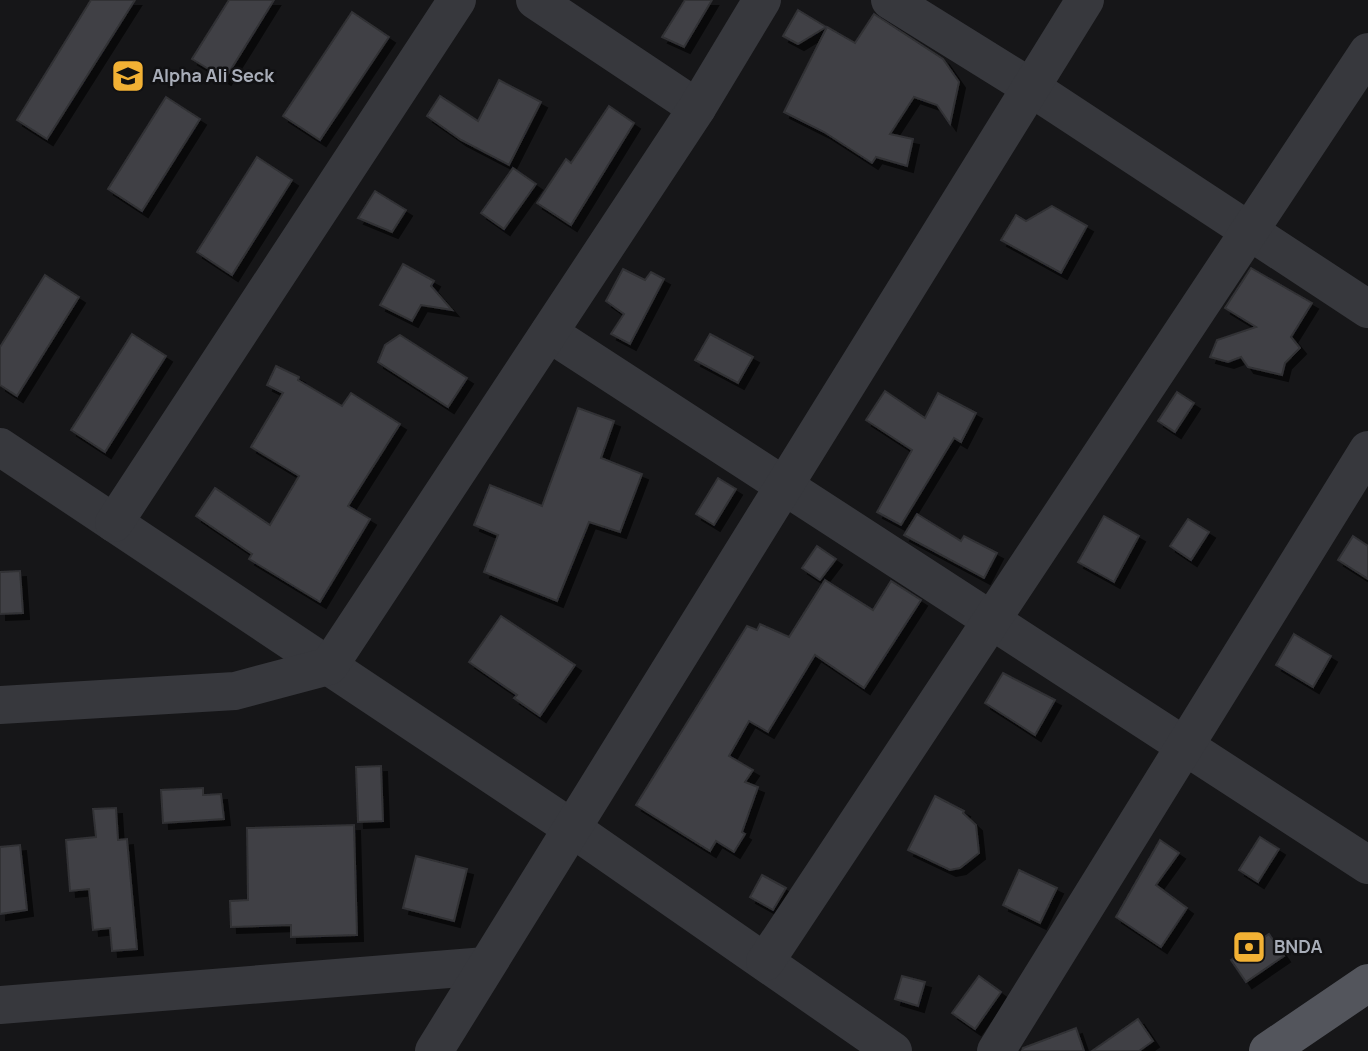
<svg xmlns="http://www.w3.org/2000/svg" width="1368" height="1051" viewBox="0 0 1368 1051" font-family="Manrope,sans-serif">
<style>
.building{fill:#404145;stroke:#303034;stroke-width:2;filter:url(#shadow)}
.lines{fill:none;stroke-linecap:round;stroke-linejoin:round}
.minor{stroke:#37383d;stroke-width:38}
.major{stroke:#53555c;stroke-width:38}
.labels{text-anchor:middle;stroke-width:5;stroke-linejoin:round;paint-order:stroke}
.poi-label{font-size:18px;font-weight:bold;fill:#a8adb8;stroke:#111113;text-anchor:start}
</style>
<defs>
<filter id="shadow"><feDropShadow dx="6" dy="6" stdDeviation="0" flood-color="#0009"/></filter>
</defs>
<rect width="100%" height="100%" fill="#161618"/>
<!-- building -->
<g class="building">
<path d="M91,0H135L47,139L17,120Z"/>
<path d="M229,0H274L225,79L192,59Z"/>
<path d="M685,0H712L684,47L662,37Z"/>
<path d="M798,10L826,27L798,44L783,36Z"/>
<path d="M352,12L389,37L320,140L283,116Z"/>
<path d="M874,14L943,59L959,82L950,124L937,105L914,97L890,134L913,139L907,166L876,157L872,163L824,132L784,112L827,27L855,43Z"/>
<path d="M499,80L541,102L509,165L461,140L427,116L440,96L478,121Z"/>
<path d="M166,97L200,119L142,211L108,189Z"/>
<path d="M609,106L634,123L571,225L537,203L566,159L571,163Z"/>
<path d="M257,157L292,180L232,275L197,252Z"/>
<path d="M513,168L536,184L504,229L481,213Z"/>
<path d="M375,191L406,210L392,232L358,218Z"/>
<path d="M1052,206L1087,226L1061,273L1001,240L1016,215L1026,221Z"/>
<path d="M403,264L434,281L431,286L452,310L421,305L412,321L380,305Z"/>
<path d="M1251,268L1312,303L1291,337L1300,348L1285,363L1282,375L1248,367L1241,357L1228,362L1210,357L1217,340L1256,327L1225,308Z"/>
<path d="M623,269L645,280L651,272L664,279L630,344L611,334L624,314L606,301Z"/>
<path d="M45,275L79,297L17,396L0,385V347Z"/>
<path d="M132,334L166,356L105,452L71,430Z"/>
<path d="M710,334L753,357L738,383L695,360Z"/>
<path d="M400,335L467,378L448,407L378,362L385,345Z"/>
<path d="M276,366L299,377L298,380L342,406L351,393L400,424L348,506L370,519L320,602L249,559L252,554L196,516L215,488L270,525L299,476L251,447L283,393L267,385Z"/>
<path d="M885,391L925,418L938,393L976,413L961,442L954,438L901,525L877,512L912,450L866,420Z"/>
<path d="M1177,392L1194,403L1175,432L1158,421Z"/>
<path d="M578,408L614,421L601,458L642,474L620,532L589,522L557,601L484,572L498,535L474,525L490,485L542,506Z"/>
<path d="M718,478L736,489L714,525L696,514Z"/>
<path d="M917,514L961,541L964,536L997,553L984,578L904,535Z"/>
<path d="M1104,516L1139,536L1114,582L1078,562Z"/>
<path d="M1188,519L1209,532L1191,560L1170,546Z"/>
<path d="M1353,536L1368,546V579L1338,560Z"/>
<path d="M817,546L836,559L820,580L802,568Z"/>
<path d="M20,571L23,613L0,614V572Z"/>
<path d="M825,580L873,610L891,581L921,600L864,688L815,655L768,732L749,721L729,756L753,770L745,782L758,787L742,832L745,834L734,852L716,841L710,851L636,805L747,626L757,630L760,624L789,637Z"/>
<path d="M501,616L575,665L540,716L514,698L517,695L469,662Z"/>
<path d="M1294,634L1331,656L1313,687L1276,665Z"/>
<path d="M1003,673L1055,700L1035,735L985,703Z"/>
<path d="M381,766L383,821L358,822L356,767Z"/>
<path d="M203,788V795L221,794L224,819L163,823L161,790Z"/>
<path d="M935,796L964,811L963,813L976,825L979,853L960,868L950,870L908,850Z"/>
<path d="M116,808L118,840L127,839L137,949L112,951L110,928L93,930L89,889L70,891L66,840L96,837L93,809Z"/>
<path d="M354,825L357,935L291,937V925L231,927L230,901L248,900L247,828Z"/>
<path d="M1260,837L1279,849L1258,882L1239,870Z"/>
<path d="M1160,840L1179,853L1156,885L1187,908L1161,947L1116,917Z"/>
<path d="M20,845L27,910L0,914V847Z"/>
<path d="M416,856L467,869L454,921L403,908Z"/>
<path d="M1019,870L1057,888L1040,923L1003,905Z"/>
<path d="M762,875L786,888L773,910L750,897Z"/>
<path d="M1269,934L1284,956L1246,982L1231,960Z"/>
<path d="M902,976L925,982L918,1006L895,999Z"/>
<path d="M979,976L1001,992L975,1029L952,1013Z"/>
<path d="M1138,1019L1153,1041L1139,1051H1092Z"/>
<path d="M1076,1028L1084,1051H1022L1023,1048Z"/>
</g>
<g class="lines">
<!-- minor -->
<g class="minor">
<path d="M535,0L697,108"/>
<path d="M890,0L1030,87L1368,309"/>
<path d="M549,333L1368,865"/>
<path d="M0,447L570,827L893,1051"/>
<path d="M114,523L457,0"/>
<path d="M0,705L235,691L329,666L697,108L762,0"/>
<path d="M765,962L1368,52"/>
<path d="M0,1005L486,966"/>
<path d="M434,1051L1085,0"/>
<path d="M996,1051L1368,450"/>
</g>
<!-- major -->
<path class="major" d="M1268,1051L1368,983"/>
</g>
<!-- icons -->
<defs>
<symbol id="school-square" viewBox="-11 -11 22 22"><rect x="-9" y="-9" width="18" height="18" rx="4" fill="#f2b134" stroke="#111113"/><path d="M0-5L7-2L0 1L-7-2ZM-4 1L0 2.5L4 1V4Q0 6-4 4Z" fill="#111"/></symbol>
<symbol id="bank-square" viewBox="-11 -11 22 22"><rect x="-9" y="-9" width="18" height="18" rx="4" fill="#f2b134" stroke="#111113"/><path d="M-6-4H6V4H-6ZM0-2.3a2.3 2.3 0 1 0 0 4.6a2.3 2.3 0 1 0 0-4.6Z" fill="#111"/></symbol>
</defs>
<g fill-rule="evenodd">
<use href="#school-square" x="109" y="57" width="38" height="38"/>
<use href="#bank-square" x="1230" y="928" width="38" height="38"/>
</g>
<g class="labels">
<!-- poi labels -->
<g class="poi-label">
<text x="152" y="82">Alpha Ali Seck</text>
<text x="1274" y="953">BNDA</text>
</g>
</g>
</svg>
